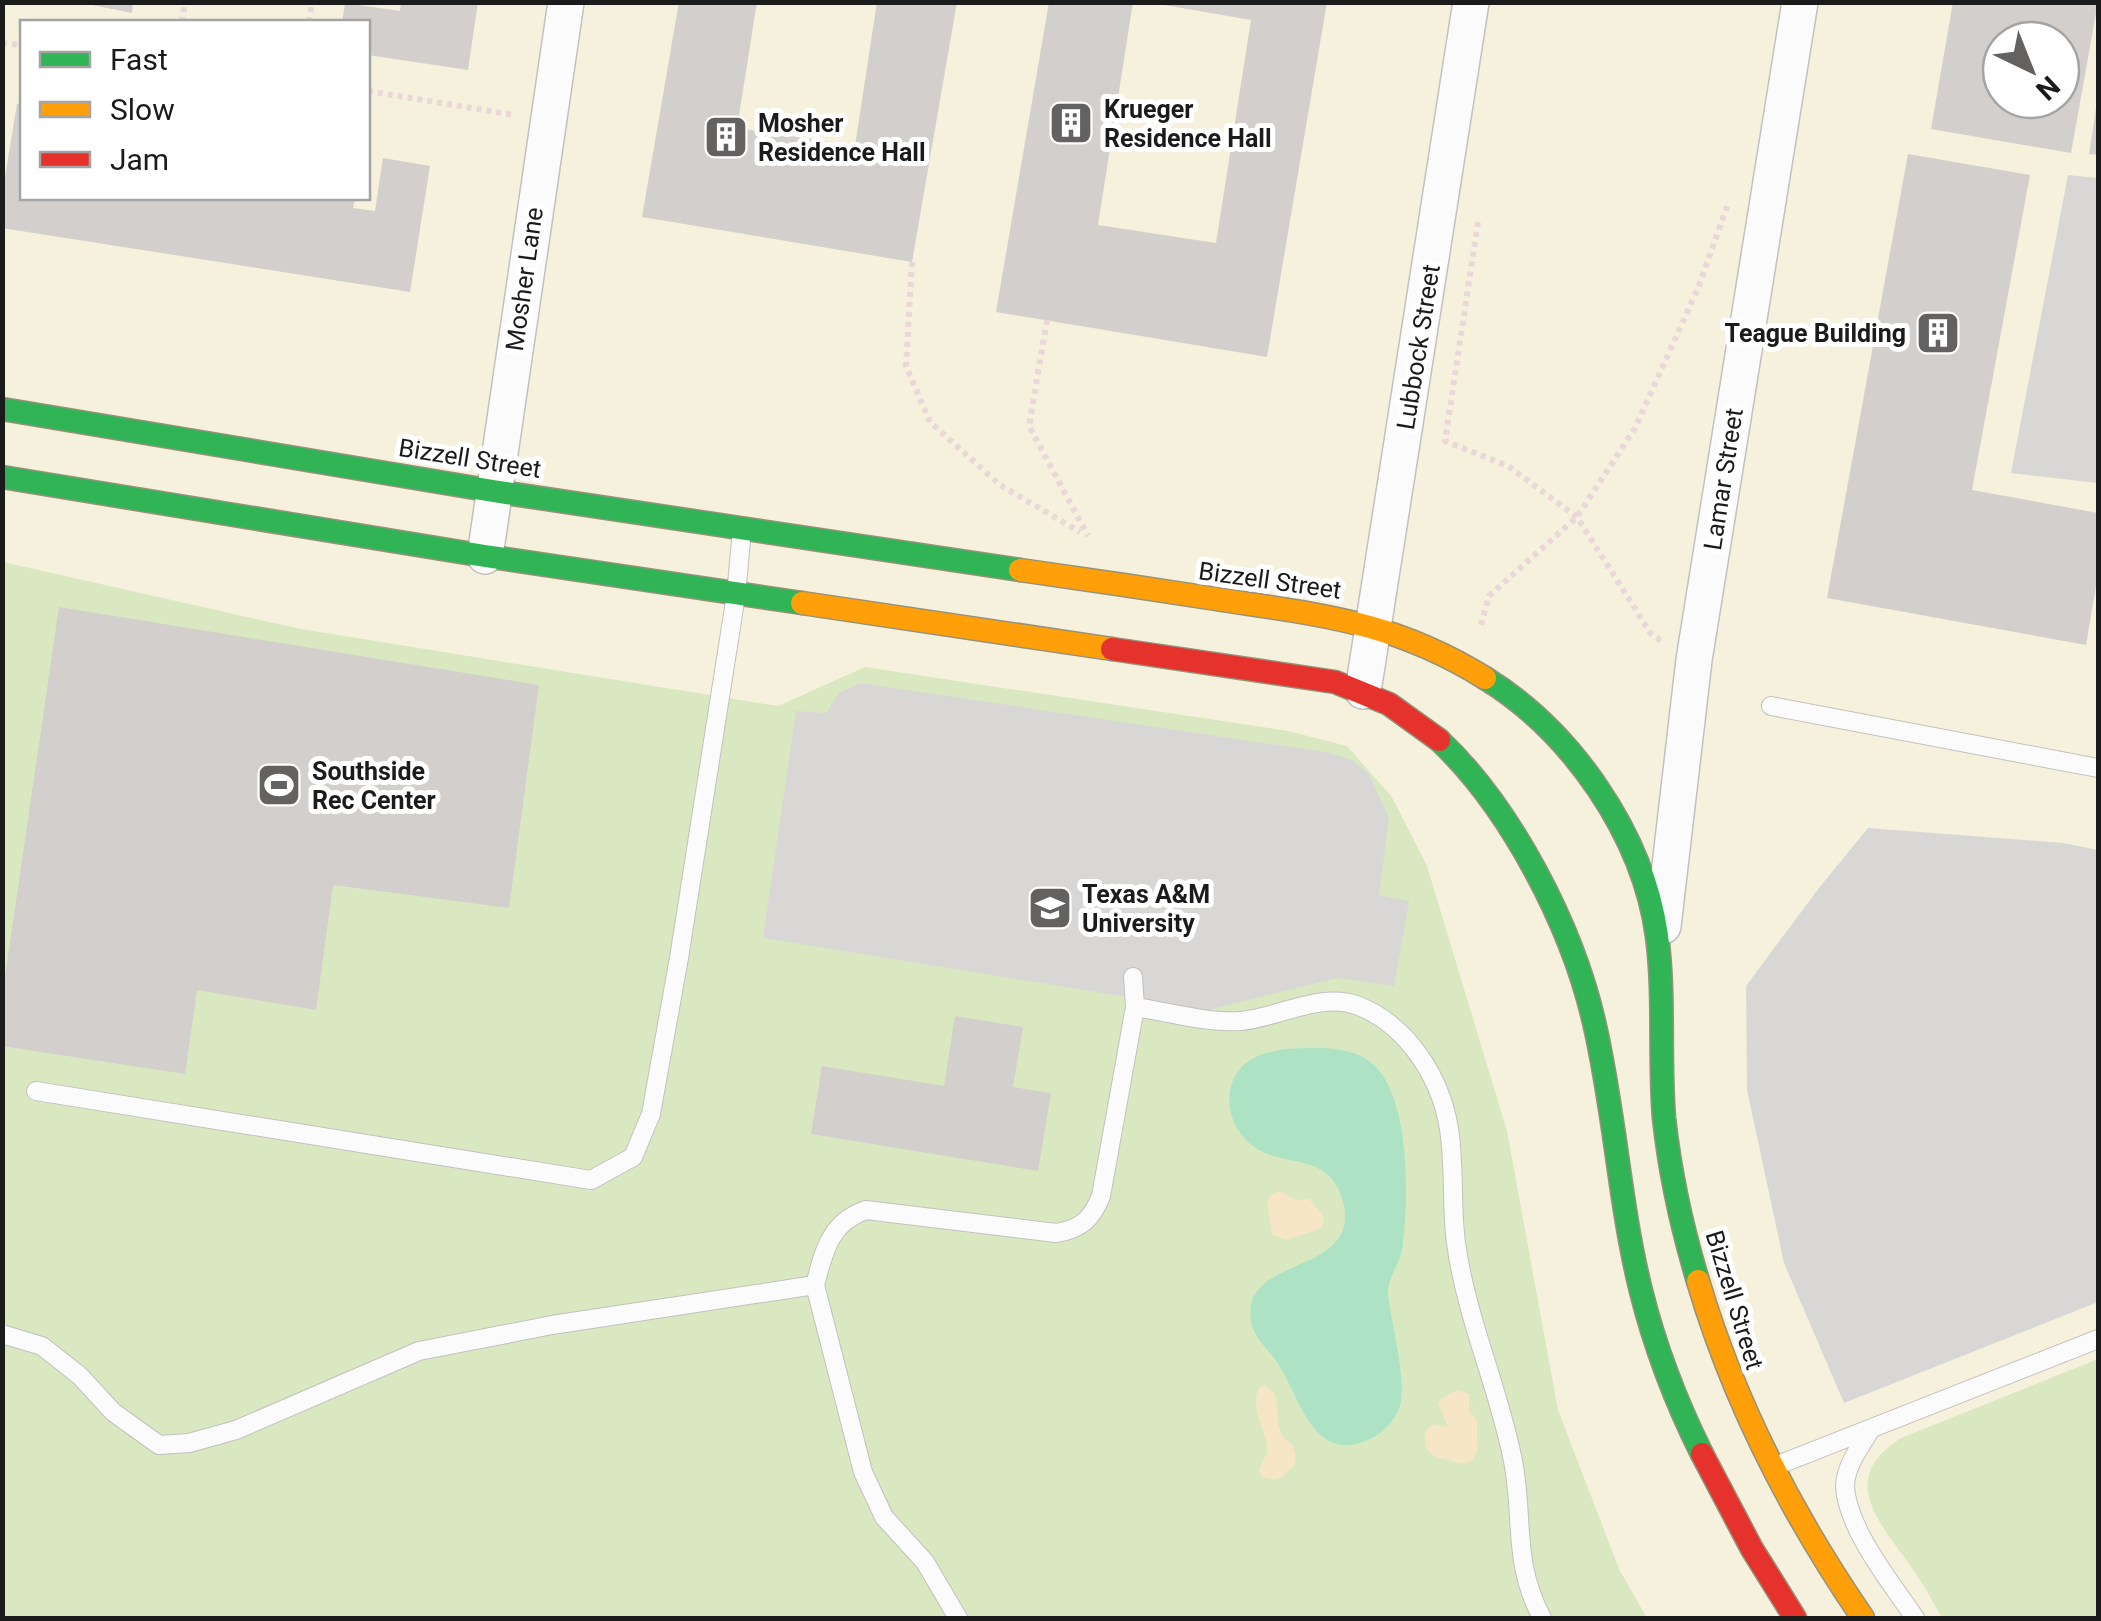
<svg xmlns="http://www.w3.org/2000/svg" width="2101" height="1621" viewBox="0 0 2101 1621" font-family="Roboto,sans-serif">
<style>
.education{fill:#f6f1dc;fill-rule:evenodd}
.grass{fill:#dae8c1}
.sand{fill:#f6e6c5}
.pitch{fill:#aee2c5}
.parking{fill:#d8d7d5}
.building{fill:#d2cfcc;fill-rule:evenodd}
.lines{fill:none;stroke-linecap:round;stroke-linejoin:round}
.lane-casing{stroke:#c2c1bf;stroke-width:20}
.street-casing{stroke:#c2c1bf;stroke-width:38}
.fast-casing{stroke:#94927c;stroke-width:25}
.slow-casing{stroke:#94927c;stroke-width:25}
.jam-casing{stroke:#94927c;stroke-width:25}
.path{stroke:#ead7d7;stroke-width:6;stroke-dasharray:5 5;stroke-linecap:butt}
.lane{stroke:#fcfbfb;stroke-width:18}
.street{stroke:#fcfbfb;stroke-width:35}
.fast{stroke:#30b455;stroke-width:22}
.slow{stroke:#ff9f0a;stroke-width:22}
.jam{stroke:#e5322d;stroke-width:22}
.labels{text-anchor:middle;stroke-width:10;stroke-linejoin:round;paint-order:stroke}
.poi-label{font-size:25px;font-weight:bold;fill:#1b1b1b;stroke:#fff;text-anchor:start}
.street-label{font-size:25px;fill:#1b1b1b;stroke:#fff}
</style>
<rect width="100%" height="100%" fill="#eae7e3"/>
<!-- education -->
<path class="education" d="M3,3H2098V1618H3ZM22,22H368V198H22ZM2001,40H2061V100H2001Z"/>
<!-- grass -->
<g class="grass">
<path d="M3,562L301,629L778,706L865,667L1288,731L1347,746L1392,797L1427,866L1507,1131L1558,1410L1619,1569L1647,1618H3Z"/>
<path d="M2098,1359V1618H1942C1934,1605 1927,1590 1918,1577C1888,1530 1831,1483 1901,1438Z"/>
</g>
<!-- sand -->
<g class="sand">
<path d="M1280,1191L1296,1200L1309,1199L1324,1217L1322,1228L1286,1240L1272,1235L1267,1201L1272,1194Z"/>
<path d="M1265,1386L1275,1394C1279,1407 1275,1422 1282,1435C1286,1441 1290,1441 1293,1447C1301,1464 1288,1474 1275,1480L1262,1477L1259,1470C1262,1461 1268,1455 1267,1446C1264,1426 1249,1406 1260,1387Z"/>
<path d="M1458,1390L1469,1394V1410L1477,1420V1442L1478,1450L1471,1461C1461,1466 1458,1462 1448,1460C1429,1456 1424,1451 1425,1432L1433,1424L1448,1427L1438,1404L1442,1398Z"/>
</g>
<!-- pitch -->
<path class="pitch" d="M1323,1048C1340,1049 1360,1052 1373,1064C1411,1098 1409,1202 1402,1250C1399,1265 1388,1277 1388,1293C1391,1323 1407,1379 1400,1406C1395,1420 1384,1433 1370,1439C1314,1465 1302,1402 1279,1365C1269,1349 1254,1340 1251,1321C1239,1254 1362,1277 1343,1202C1331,1154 1291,1167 1259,1150C1234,1136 1222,1104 1234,1078C1249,1047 1293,1048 1323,1048Z"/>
<!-- parking -->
<g class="parking">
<path d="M2068,175L2098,178V483L2011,473Z"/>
<path d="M860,683L1325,752L1352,760L1369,774L1389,818L1379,895L1409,901L1394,986L1337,978L1208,1010L763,938L796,711L826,713L839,693Z"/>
<path d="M1868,828L2063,843L2098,850V1302L1844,1403L1784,1263L1747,1090L1746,986L1819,888Z"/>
</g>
<!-- building -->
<g class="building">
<path d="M77,2H133L132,13Z"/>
<path d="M401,2H478L468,70L368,55V22H342L345,3L400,11Z"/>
<path d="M679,2H757L737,128L855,146L877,2H957L912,262L642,217Z"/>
<path d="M1049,2H1133L1098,225L1216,243L1251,20L1147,2H1327L1267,357L996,312Z"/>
<path d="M1953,2H2098L2071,153L1931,129ZM2001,40H2061V100H2001Z"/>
<path d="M17,104L22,105V198H355L353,208L375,211L383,158L430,166L410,292L2,228V195Z"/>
<path d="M2096,108H2098V155L2089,154Z"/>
<path d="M1908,154L2030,175L1972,490L2098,513V575L2086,645L1827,598Z"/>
<path d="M59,607L539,685L509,908L333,885L316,1010L197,990L185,1074L2,1046V997Z"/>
<path d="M955,1016L1023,1027L1013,1087L1051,1093L1038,1171L811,1134L822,1066L944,1086Z"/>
</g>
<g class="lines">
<defs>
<g id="lane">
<path d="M1771,706L2098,768"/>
<path d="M1133,977L1135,1007"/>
<path d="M36,1091L591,1180L633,1157L651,1114L679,958L736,595L742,530"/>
<path d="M815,1285L863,1472L884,1517L925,1562L958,1618"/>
<path d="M2,1334L42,1346L80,1376L113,1412L159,1445L189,1443L236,1430L419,1351L552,1325L815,1285C824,1251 830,1222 866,1210L1056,1233C1081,1229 1092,1219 1101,1196L1135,1007C1168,1012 1206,1023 1240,1021C1279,1018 1320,991 1359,1006C1408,1026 1441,1078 1449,1129C1455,1167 1451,1206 1456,1243C1466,1316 1497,1384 1512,1456C1525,1516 1511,1559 1542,1618"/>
<path d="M1871,1429C1861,1445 1845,1467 1845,1486C1847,1529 1892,1584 1915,1618"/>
<path d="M1773,1467L2098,1339"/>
</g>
<g id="street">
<path d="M485,556L566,2"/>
<path d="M1363,691L1471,2"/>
<path d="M1663,926L1694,660L1800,2"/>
</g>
<g id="fast">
<path d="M2,409L493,491L1020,570"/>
<path d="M2,477L485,556L802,603"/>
<path d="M1485,678C1571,731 1643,834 1657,936C1665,996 1659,1057 1664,1118C1670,1173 1682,1228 1698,1281"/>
<path d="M1439,740C1511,808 1572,926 1594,1022C1615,1111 1619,1203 1641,1291C1655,1347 1676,1402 1702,1454"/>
</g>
<g id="slow">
<path d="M1020,570C1085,579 1151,589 1216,599C1320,615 1393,621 1485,678"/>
<path d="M802,603L1112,649"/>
<path d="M1698,1281C1734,1403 1791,1513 1863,1618"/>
</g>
<g id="jam">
<path d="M1112,649L1335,682L1389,704L1439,740"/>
<path d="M1702,1454L1752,1549L1795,1618"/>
</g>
</defs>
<!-- lane casing -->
<use href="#lane" class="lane-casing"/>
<!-- street casing -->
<use href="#street" class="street-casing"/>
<!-- fast casing -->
<use href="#fast" class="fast-casing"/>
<!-- slow casing -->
<use href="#slow" class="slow-casing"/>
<!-- jam casing -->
<use href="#jam" class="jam-casing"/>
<!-- path -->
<g class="path">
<path d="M182,22L185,2"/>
<path d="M309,22L312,2"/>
<path d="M2,43L22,45"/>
<path d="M368,91L514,115"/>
<path d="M1478,222L1445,441L1508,466L1577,517L1651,634L1663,642"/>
<path d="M912,262L906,366L930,422L1000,485L1080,532"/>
<path d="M1047,320L1029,426L1088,536"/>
<path d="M1481,625L1489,596L1577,517L1635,428L1698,288L1728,204"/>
</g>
<!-- lane -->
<use href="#lane" class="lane"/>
<!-- street -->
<use href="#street" class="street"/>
<!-- fast -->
<use href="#fast" class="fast"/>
<!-- slow -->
<use href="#slow" class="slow"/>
<!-- jam -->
<use href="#jam" class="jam"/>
</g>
<!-- icons -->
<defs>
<symbol id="building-square" viewBox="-11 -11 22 22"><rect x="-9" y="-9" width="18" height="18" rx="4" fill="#636261" stroke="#fff"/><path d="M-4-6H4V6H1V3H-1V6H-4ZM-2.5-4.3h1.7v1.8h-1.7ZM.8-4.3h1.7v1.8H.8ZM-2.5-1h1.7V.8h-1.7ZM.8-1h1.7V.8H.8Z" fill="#fff"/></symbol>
<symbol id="stadium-square" viewBox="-11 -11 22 22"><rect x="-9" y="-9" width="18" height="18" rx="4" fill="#636261" stroke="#fff"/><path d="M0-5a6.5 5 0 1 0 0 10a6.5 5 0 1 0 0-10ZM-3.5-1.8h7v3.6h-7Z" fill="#fff"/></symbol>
<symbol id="university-square" viewBox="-11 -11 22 22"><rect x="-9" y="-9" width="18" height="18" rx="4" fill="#636261" stroke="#fff"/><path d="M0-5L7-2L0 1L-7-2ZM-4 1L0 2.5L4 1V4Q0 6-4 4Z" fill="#fff"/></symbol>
</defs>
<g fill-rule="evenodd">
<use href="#building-square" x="1046" y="98" width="50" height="50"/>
<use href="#building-square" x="701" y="112" width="50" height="50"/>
<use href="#building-square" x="1913" y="308" width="50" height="50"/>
<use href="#stadium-square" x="254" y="760" width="50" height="50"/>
<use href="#university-square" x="1025" y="883" width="50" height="50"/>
</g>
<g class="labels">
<!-- poi labels -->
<g class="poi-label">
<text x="1104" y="118">Krueger<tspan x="1104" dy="29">Residence Hall</tspan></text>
<text x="758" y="132">Mosher<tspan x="758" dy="29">Residence Hall</tspan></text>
<text x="1906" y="342" text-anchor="end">Teague Building</text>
<text x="312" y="780">Southside<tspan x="312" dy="29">Rec Center</tspan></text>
<text x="1082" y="903">Texas A&amp;M<tspan x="1082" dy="29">University</tspan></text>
</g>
<!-- street labels -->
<g class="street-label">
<text transform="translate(524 279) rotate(-82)" y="9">Mosher Lane</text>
<text transform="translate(1418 347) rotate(-81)" y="9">Lubbock Street</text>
<text transform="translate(470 458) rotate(9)" y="9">Bizzell Street</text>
<text transform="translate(1723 479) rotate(-81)" y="9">Lamar Street</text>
<text transform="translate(1270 580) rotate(8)" y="9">Bizzell Street</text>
<text transform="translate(1735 1300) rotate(73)" y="9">Bizzell Street</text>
</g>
</g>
<!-- border -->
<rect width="2101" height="1621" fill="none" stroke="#1b1b1b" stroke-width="10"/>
<!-- legend -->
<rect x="20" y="20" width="350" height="180" fill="#ffffff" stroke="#a4a4a4" stroke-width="2.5"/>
<rect x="40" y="52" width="50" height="15" fill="#30b455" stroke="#a4a4a4" stroke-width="2.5"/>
<text x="110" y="70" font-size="30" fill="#1b1b1b">Fast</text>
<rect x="40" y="102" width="50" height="15" fill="#ff9f0a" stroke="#a4a4a4" stroke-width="2.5"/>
<text x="110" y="120" font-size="30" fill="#1b1b1b">Slow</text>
<rect x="40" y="152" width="50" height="15" fill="#e5322d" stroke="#a4a4a4" stroke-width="2.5"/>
<text x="110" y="170" font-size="30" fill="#1b1b1b">Jam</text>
<!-- north arrow -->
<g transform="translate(2031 70) rotate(137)"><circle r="48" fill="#ffffff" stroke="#a4a4a4" stroke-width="2.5"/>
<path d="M0-8L18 38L0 25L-18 38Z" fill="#636261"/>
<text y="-15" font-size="28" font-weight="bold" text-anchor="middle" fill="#1b1b1b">N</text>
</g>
</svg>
